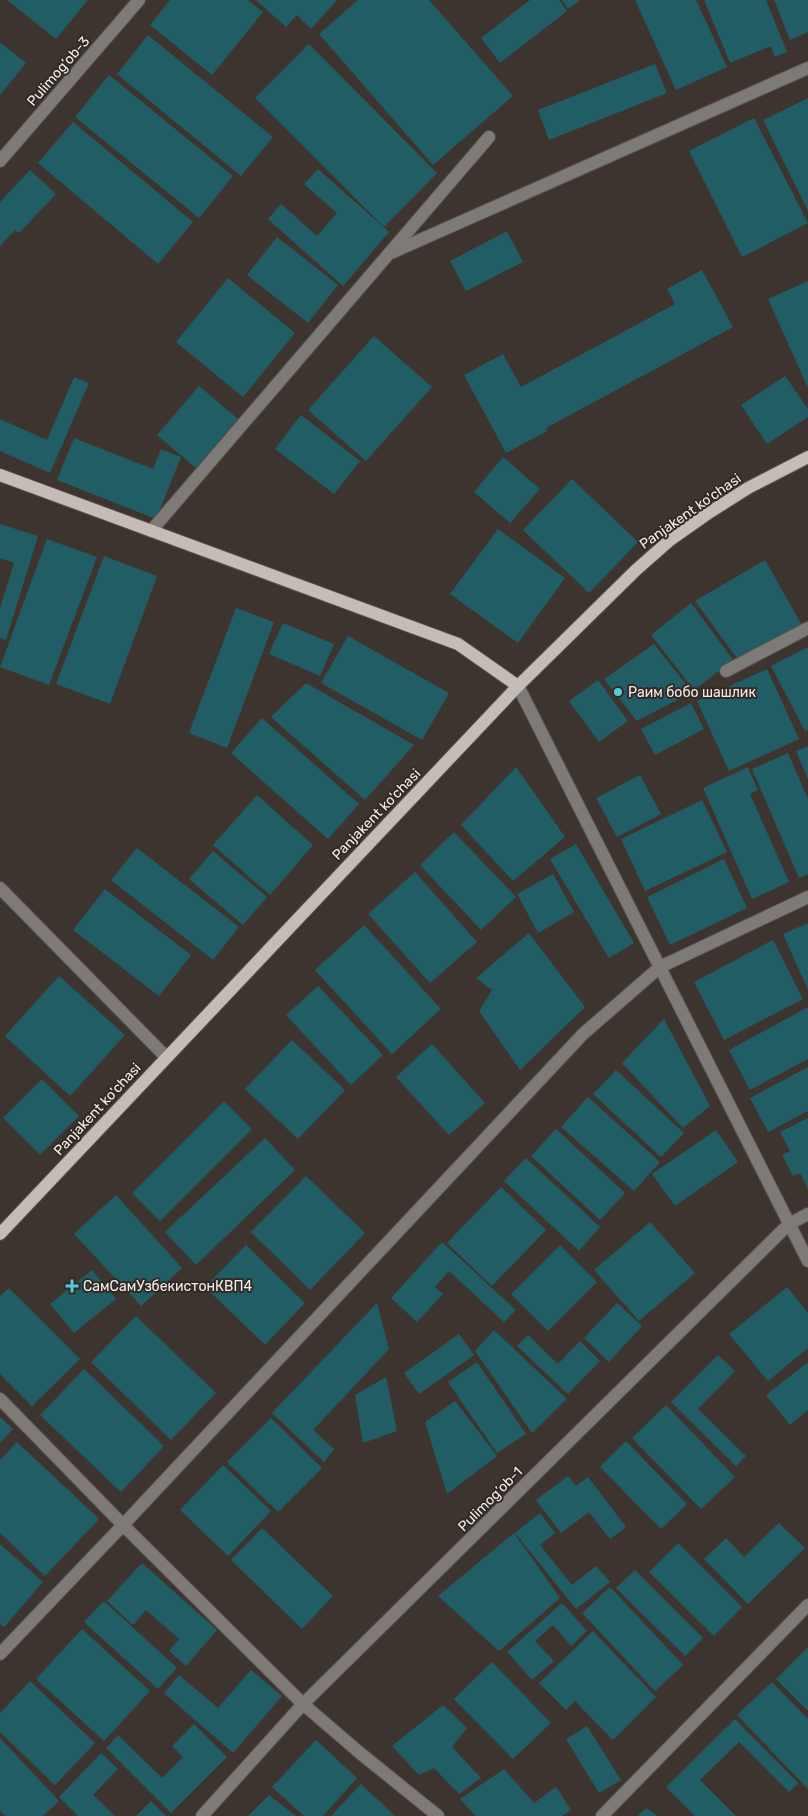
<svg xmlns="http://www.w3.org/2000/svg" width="808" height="1816" viewBox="0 0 808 1816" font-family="Rubik,sans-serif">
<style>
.building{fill:#215d65}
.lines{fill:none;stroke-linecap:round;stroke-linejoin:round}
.minor-casing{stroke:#5a524e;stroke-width:14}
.major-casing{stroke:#5a524e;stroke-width:14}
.minor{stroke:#7e7a77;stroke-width:12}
.major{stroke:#c5bcb7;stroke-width:12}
.poi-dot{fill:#53cbdb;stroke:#332a26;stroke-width:2}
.labels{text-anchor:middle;stroke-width:4;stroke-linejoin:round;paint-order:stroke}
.street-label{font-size:14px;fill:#f4eeeb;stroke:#332a26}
.poi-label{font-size:14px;fill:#f4eeeb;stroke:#332a26;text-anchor:start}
</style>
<rect width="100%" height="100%" fill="#3d3430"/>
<!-- building -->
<g class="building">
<path d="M7,0H88L56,39Z"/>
<path d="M170,0H248L263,12L212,75L150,25Z"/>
<path d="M256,0H337L311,29L297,15L286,27Z"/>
<path d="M358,0H429L513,96L433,165L319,34Z"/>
<path d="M530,0H559L567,11L500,63L481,38Z"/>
<path d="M562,0H580L568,9Z"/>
<path d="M635,0H696L727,67L676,90Z"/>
<path d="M704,0H766L787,52L775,57L771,46L730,63Z"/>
<path d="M774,0H808V32L790,40Z"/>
<path d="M148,35L273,137L241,176L117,74Z"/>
<path d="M1,43L26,63L0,95V45Z"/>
<path d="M309,44L437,173L384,227L255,98Z"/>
<path d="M655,64L667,93L549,140L538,110Z"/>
<path d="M109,75L233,176L199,218L75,117Z"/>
<path d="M808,98V211L763,120Z"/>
<path d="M754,118L808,223L742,257L689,151Z"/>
<path d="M73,122L193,222L158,264L38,163Z"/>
<path d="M318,169L389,232L343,286L268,219L281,204L317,236L337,213L304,184Z"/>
<path d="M30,170L56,194L19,233L15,230L0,246V202Z"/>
<path d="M507,231L523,262L466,291L450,261Z"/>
<path d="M277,237L338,285L308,323L247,275Z"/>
<path d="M702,270L733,327L546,428L547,431L506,453L464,375L503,354L521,387L675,304L667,289Z"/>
<path d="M228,278L295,333L243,397L176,342Z"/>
<path d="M808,281V388L768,299Z"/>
<path d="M374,336L432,387L366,461L308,410Z"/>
<path d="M785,376L808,409V417L767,444L741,405Z"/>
<path d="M74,377L89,383L50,473L0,451V419L47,440Z"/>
<path d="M199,386L238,419L196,468L157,435Z"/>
<path d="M301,415L360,461L334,494L275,449Z"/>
<path d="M74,438L153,469L161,449L181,457L156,519L57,480Z"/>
<path d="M503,457L540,489L510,523L474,492Z"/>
<path d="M572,479L638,542L589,593L523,530Z"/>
<path d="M0,524L38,536L6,640L0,638V608L14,563L0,558Z"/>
<path d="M498,529L565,578L518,643L450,594Z"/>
<path d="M47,539L97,557L49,685L0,667Z"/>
<path d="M104,556L157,576L110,704L56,684Z"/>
<path d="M765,560L803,627L739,661L695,601Z"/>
<path d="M691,603L733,660L694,690L651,635Z"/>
<path d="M236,608L274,622L227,748L189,733Z"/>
<path d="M283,623L334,644L320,676L269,654Z"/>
<path d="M348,636L449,693L422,740L321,683Z"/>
<path d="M654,644L692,692L637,721L604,679Z"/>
<path d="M808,647V730L805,731L771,666Z"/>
<path d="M767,669L799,739L729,771L697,701Z"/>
<path d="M598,680L628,721L599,742L569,701Z"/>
<path d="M306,683L414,745L365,800L271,717Z"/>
<path d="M691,703L704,729L655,755L641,729Z"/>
<path d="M262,718L359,804L328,839L231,753Z"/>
<path d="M808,746V779L796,751Z"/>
<path d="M788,753L808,799V874L799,878L752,769Z"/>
<path d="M516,767L565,837L513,881L461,825Z"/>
<path d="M748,767L758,790L750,794L789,882L752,899L703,788Z"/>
<path d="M640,775L661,814L617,837L596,798Z"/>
<path d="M257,795L313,845L270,895L213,845Z"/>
<path d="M702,800L727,852L645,891L621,839Z"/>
<path d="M454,832L516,897L481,930L420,865Z"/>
<path d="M576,844L634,943L609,958L550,859Z"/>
<path d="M137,848L239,927L213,960L111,880Z"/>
<path d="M213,851L267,897L243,925L189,879Z"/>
<path d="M724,859L747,908L670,945L647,897Z"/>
<path d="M415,872L477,942L430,983L368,914Z"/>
<path d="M553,874L574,912L538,933L517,894Z"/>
<path d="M105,889L191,955L159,996L73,930Z"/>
<path d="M808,923V990L783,934Z"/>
<path d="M364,925L441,1009L392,1054L315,970Z"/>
<path d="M529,933L585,1007L520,1070L479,1011L492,990L476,978Z"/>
<path d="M773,940L803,999L724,1040L694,982Z"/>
<path d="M59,976L125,1035L70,1096L5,1036Z"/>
<path d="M318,986L383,1055L351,1085L286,1015Z"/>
<path d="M808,1007V1059L750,1090L729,1050Z"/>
<path d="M664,1019L710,1106L683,1128L622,1063Z"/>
<path d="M292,1040L345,1090L298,1139L245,1089Z"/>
<path d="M432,1044L485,1103L449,1135L396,1077Z"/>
<path d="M808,1067V1111L768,1132L750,1098Z"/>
<path d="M616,1070L684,1133L661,1157L593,1094Z"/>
<path d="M42,1079L79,1116L40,1155L3,1118Z"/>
<path d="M588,1097L660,1162L634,1191L561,1127Z"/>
<path d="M224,1101L252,1129L160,1221L132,1193Z"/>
<path d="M808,1118V1189L800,1173L793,1176L782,1155L790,1151L780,1132Z"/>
<path d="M556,1129L625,1193L600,1220L531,1156Z"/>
<path d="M716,1130L738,1162L675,1206L652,1174Z"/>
<path d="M265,1138L295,1170L196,1265L165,1232Z"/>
<path d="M526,1158L600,1227L579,1251L504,1181Z"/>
<path d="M306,1176L365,1233L310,1290L251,1232Z"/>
<path d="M501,1187L546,1230L492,1286L447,1243Z"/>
<path d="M116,1195L182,1268L141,1306L74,1234Z"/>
<path d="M650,1222L695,1273L639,1321L594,1270Z"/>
<path d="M442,1242L516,1310L504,1322L449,1271L435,1287L443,1294L417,1322L391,1298Z"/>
<path d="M246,1245L305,1303L265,1345L205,1287Z"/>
<path d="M560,1245L597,1282L548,1331L511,1294Z"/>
<path d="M92,1270L116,1299L74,1333L50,1304Z"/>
<path d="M787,1287L808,1313V1348L768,1381L729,1334Z"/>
<path d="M9,1288L80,1359L32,1406L0,1374V1296Z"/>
<path d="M377,1303L389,1349L313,1430L334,1449L324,1462L272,1413Z"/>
<path d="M617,1303L642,1326L609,1362L584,1338Z"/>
<path d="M136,1316L216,1393L171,1440L91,1362Z"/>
<path d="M494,1330L567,1399L532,1433L475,1351Z"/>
<path d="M459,1334L474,1355L419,1394L404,1373Z"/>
<path d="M528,1335L558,1364L580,1341L600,1361L568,1394L517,1346Z"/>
<path d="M718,1355L735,1371L698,1409L746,1456L736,1466L671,1402Z"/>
<path d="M477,1362L526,1434L497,1453L448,1382Z"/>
<path d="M808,1362V1410L790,1425L766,1395Z"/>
<path d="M84,1369L164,1446L121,1492L40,1415Z"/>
<path d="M386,1377L397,1431L363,1443L355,1395Z"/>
<path d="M455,1401L497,1456L447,1494L425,1422Z"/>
<path d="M666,1405L735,1477L701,1509L632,1438Z"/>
<path d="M0,1417L13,1429L0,1443Z"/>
<path d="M271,1418L322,1468L278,1512L227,1462Z"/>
<path d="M626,1441L687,1504L661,1529L600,1467Z"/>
<path d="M17,1442L99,1519L45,1576L0,1533V1460Z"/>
<path d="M223,1465L271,1511L228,1556L180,1510Z"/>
<path d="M568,1476L576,1486L588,1477L626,1527L610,1539L589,1512L561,1533L536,1500Z"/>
<path d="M540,1513L555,1533L540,1545L572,1585L596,1566L610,1582L576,1609L515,1533Z"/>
<path d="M779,1523L805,1548L748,1604L704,1559L726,1538L744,1557Z"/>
<path d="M262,1528L333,1596L302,1629L231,1560Z"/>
<path d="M514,1533L560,1598L499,1651L438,1596Z"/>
<path d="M678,1543L742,1607L714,1636L649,1572Z"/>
<path d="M0,1544L43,1582L4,1627L0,1624Z"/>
<path d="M142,1563L217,1630L186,1666L169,1651L179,1639L146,1610L133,1625L107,1601Z"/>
<path d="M635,1570L703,1638L685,1656L616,1588Z"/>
<path d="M610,1587L683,1665L655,1691L582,1613Z"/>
<path d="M104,1601L177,1668L158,1689L84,1622Z"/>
<path d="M562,1603L587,1631L571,1646L553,1625L535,1641L554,1661L532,1680L507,1652Z"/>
<path d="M82,1629L150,1691L104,1741L36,1679Z"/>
<path d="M593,1631L656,1697L613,1740L575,1701L566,1710L539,1683Z"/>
<path d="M808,1647V1711L776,1679Z"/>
<path d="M492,1662L551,1723L513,1759L454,1699Z"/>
<path d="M251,1670L282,1696L233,1753L164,1693L179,1675L218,1708Z"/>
<path d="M30,1681L95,1743L55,1785L0,1732V1713Z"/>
<path d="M772,1682L808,1719V1789L737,1715Z"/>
<path d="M443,1705L467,1728L452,1747L481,1778L459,1794L434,1768L419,1775L392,1746Z"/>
<path d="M735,1719L798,1783L789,1792L739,1742L700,1780L736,1816H695L666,1787Z"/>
<path d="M194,1724L227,1757L171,1813L106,1748L118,1735L162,1778L183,1757L172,1746Z"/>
<path d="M587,1726L621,1780L599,1793L566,1739Z"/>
<path d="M0,1738L59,1801L43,1816H5L0,1811Z"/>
<path d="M316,1740L357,1778L323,1816H304L272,1787Z"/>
<path d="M101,1753L118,1769L93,1795L115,1816H78L59,1797Z"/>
<path d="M504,1769L534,1803L556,1787L571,1810L562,1816H476L460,1799Z"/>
<path d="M361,1784L395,1816H331Z"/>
<path d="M269,1795L296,1816H248Z"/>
<path d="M151,1801L166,1816H136Z"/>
<path d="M646,1808L658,1816H638Z"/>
</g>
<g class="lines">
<defs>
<g id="minor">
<path d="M0,161L139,0"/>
<path d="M393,252L808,68"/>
<path d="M151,531L489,137"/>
<path d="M726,671L808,628"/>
<path d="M518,686L808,1261"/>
<path d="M0,888L166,1057"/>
<path d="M0,1399L123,1525L303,1704L360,1753L438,1816"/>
<path d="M0,1654L123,1525L583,1034L660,967L808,897"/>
<path d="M202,1816L303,1704L789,1224L808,1214"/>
<path d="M602,1816L808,1605"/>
</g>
<g id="major">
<path d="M0,475L458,644L518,686"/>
<path d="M0,1234L518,686L636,570L670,540L707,514L748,488L808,457"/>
</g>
</defs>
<!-- minor casing -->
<use href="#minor" class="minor-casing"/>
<!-- major casing -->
<use href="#major" class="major-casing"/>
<!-- minor -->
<use href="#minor" class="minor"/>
<!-- major -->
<use href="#major" class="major"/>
</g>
<!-- markers -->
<g class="poi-dot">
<circle cx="618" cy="692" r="5"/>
<path d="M69.5 1278.5h5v5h5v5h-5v5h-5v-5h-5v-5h5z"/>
</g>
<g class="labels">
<!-- street labels -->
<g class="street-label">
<text transform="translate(58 71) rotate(-49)" y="5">Pulimog’ob-3</text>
<text transform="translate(690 511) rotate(-35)" y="5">Panjakent ko'chasi</text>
<text transform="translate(376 814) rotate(-46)" y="5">Panjakent ko'chasi</text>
<text transform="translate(97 1109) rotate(-47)" y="5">Panjakent ko'chasi</text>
<text transform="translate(490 1499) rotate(-45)" y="5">Pulimog’ob-1</text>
</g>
<!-- poi labels -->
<g class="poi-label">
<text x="628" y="697">Раим бобо шашлик</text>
<text x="83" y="1291">СамСамУзбекистонКВП4</text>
</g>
</g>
</svg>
